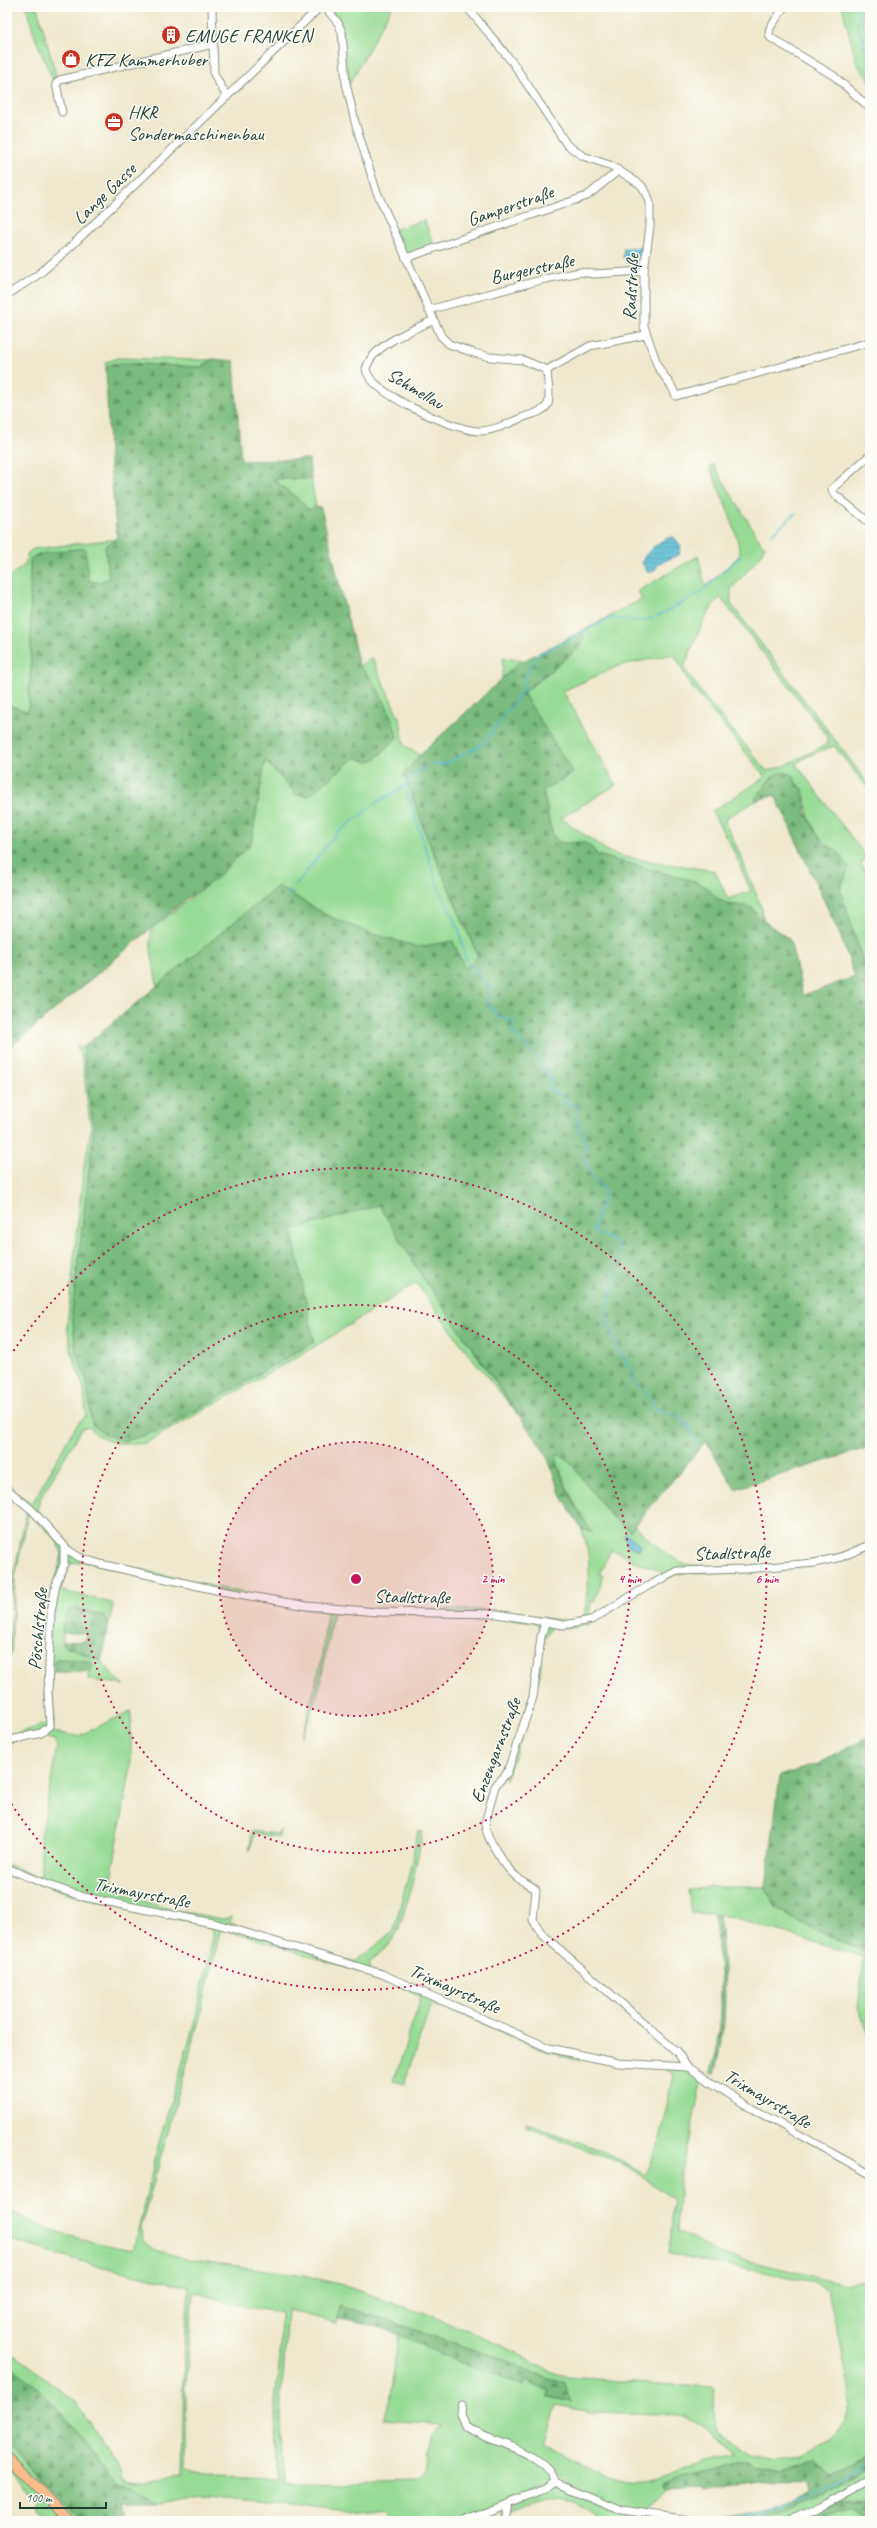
<svg xmlns="http://www.w3.org/2000/svg" width="877" height="2528" viewBox="0 0 877 2528" font-family="Caveat,sans-serif">
<style>
.green{fill:#97dc95;stroke:#5b8c64;fill-rule:evenodd}
.forest{fill:url(#forest-firs);stroke:#4c7c59}
.water{fill:url(#water-rules);stroke:#397b82}
.lines{fill:none;stroke-linecap:round;stroke-linejoin:round}
.stream{stroke:#53b9d1;stroke-width:1.5}
.minor-casing{stroke:#879281;stroke-width:9}
.major-casing{stroke:#879281;stroke-width:11}
.minor{stroke:#fff;stroke-width:7}
.major{stroke:#f9bc8a;stroke-width:9}
.ring{fill:none;stroke:#c2185b;stroke-width:2;stroke-dasharray:2 4}
.labels{text-anchor:middle;stroke-width:3;stroke-linejoin:round;paint-order:stroke}
.poi-label{font-size:19px;fill:#1f3d34;stroke:#fdfcf7;text-anchor:start}
.street-label{font-size:19px;fill:#1f3d34;stroke:#fdfcf7}
.centre{fill:#c2185b;stroke:#fdfcf7;stroke-width:2}
.ring-label{font-size:12px;text-anchor:middle;font-weight:bold;fill:#c2185b;stroke:#fdfcf7;stroke-width:3;stroke-linejoin:round;paint-order:stroke}
</style>
<defs>
<pattern id="forest-firs" width="22" height="20" patternUnits="userSpaceOnUse"><rect width="22" height="20" fill="#79bc7e"/><path d="M5 1l3.5 6h-7zM16 11l3.5 6h-7z" fill="#639a68"/></pattern>
<pattern id="water-rules" width="6" height="5" patternUnits="userSpaceOnUse"><rect width="6" height="5" fill="#53b9d1"/><path d="M0 2.5h6" fill="none" stroke="#4498aa"/></pattern>
</defs>
<rect width="100%" height="100%" fill="#fdfcf7"/>
<filter id="ink" filterUnits="userSpaceOnUse"><feTurbulence type="fractalNoise" baseFrequency=".025" numOctaves="2"/><feDisplacementMap in="SourceGraphic" scale="8" xChannelSelector="R" yChannelSelector="G"/><feConvolveMatrix kernelMatrix="1 2 1 2 8 2 1 2 1" color-interpolation-filters="sRGB"/></filter>
<filter id="wash" filterUnits="userSpaceOnUse"><feTurbulence type="fractalNoise" baseFrequency=".012" numOctaves="4" result="noise"/><feDisplacementMap in="SourceGraphic" scale="16" xChannelSelector="R" yChannelSelector="G"/><feGaussianBlur stdDeviation="0.9" result="paint"/><feColorMatrix in="noise" values="0 0 0 0 0 0 0 0 0 0 0 0 0 0 0 0 0 1.4 0 .05"/><feComposite in="paint" operator="in"/></filter>
<g filter="url(#wash)">
<rect width="100%" height="100%" fill="#efe8ce"/>
<!-- green -->
<g class="green">
<path d="M26,7H37L57,78L53,80L36,40Z"/>
<path d="M329,7H392L349,85L340,22Z"/>
<path d="M842,7H861L864,29L870,35V81L857,64Z"/>
<path d="M424,220L434,245L403,257L391,231Z"/>
<path d="M118,358L204,360L214,359L200,367L124,363L112,364L106,368V362Z"/>
<path d="M713,464L763,546L765,545L760,557L731,589V604L870,786V791L834,746L808,756L796,764L867,858L861,863L870,884V961L864,965L840,890L839,853C818,841 807,823 806,798L776,774L769,780L755,799L758,800L727,817L725,822L742,859L762,909L763,919L751,907L728,904L716,898L707,887L693,881L597,855C583,830 567,852 555,838C550,832 546,801 543,790L573,773L523,693L581,646L584,637L580,632L642,599L638,591L698,556L705,585H708L740,555C737,525 720,495 710,467ZM720,597L827,736V744L784,766L767,771L703,695L684,668C694,643 702,617 720,597ZM674,654L691,686L764,775L763,779L712,811L735,854L751,891L728,899L715,871L624,857L609,852L561,818L616,785L563,691L618,666Z"/>
<path d="M273,479H311L316,507L308,510Z"/>
<path d="M117,539L105,546L109,578L101,582L89,581L30,562L31,665L28,712L7,704V685L10,680L7,653V578L25,565L28,553L33,549Z"/>
<path d="M372,658L400,720L404,745L420,755L404,774L426,835L478,957L465,970L453,941L418,947L369,933L328,916L278,886L157,986L151,950V929L215,879L251,844L265,760L297,795L309,796L355,757L368,762L377,758L397,737C393,717 375,679 359,666Z"/>
<path d="M503,658L523,660L502,678Z"/>
<path d="M77,1046L83,1047L94,1129L72,1312L76,1352L87,1381L92,1424L106,1435L125,1441L164,1429L314,1342L291,1230L379,1205L424,1279L518,1415L465,1349L416,1283L316,1346L146,1443C124,1445 104,1445 89,1427L82,1428L41,1497L37,1510L76,1552L91,1558L216,1587L268,1597L338,1607L379,1609L482,1610L575,1622L584,1619C587,1582 595,1565 581,1528L591,1532C576,1507 563,1483 555,1454L567,1458L610,1515L630,1530L635,1526C649,1539 667,1558 686,1564C708,1572 802,1564 827,1558C842,1554 856,1548 870,1542V1550L868,1551L813,1566L734,1573L692,1572L676,1574L661,1581L663,1575L659,1570L630,1560V1557L611,1550L600,1573L604,1575L594,1602L591,1601L589,1624L575,1628L551,1627L543,1640L540,1675L533,1704L506,1780L504,1772L534,1686L540,1629L536,1622L489,1616L333,1612L320,1687L302,1738L321,1662L327,1612L235,1596L83,1561L68,1565L60,1579L59,1590L112,1603L113,1605L109,1623C103,1611 81,1608 69,1610L63,1623V1645L101,1661L124,1686L116,1683L89,1680V1672L92,1667L90,1662L82,1660L56,1659L54,1664L56,1672H51C49,1692 56,1713 53,1732L78,1736L131,1711V1766L113,1867C112,1873 111,1880 116,1885C134,1906 194,1913 222,1919L231,1917L230,1923L346,1961H356L393,1932L409,1874L418,1831L423,1832L410,1893L397,1933L389,1945L370,1962L369,1972C441,1996 506,2040 581,2058L580,2060L543,2050L432,2002L404,2084L394,2081L421,1997L393,1982L221,1928L199,2021L141,2227L142,2240L153,2249L186,2259L304,2275L339,2284L434,2317L515,2351L534,2364L567,2377L713,2388L715,2426L720,2433L754,2456L771,2460L800,2457L829,2441L845,2423L850,2405L849,2386L828,2290L815,2282L669,2254L674,2200L627,2166L526,2126V2123C567,2138 610,2151 646,2175L659,2144L673,2075L665,2068L683,2069L702,2080L680,2181L677,2231L714,2251L735,2258L848,2284L870,2279V2448L862,2458L831,2474L814,2461L793,2466L780,2472L759,2470L752,2464H741L682,2477L662,2485L665,2491L647,2505V2513C625,2511 570,2492 555,2476L552,2477L548,2485L500,2503L499,2509L471,2521H387L385,2508L348,2512L238,2499L158,2502L131,2485L116,2483C83,2441 53,2393 7,2364V2350L29,2365L75,2402L122,2470V2478C142,2484 162,2480 182,2478L184,2361L189,2287L95,2265L7,2239V2209C46,2232 89,2242 133,2250L161,2135L194,2024L213,1938V1930L205,1925C137,1906 72,1902 7,1870V1864L39,1878L41,1874V1838L57,1746L54,1740C40,1734 21,1738 7,1744V1737L48,1723L45,1689L49,1608L62,1554L56,1540L29,1512L15,1577L11,1654H7L9,1652L14,1574L27,1509L7,1492V1486L31,1503L34,1500L72,1432L79,1422L86,1416L84,1388L72,1355L67,1325L83,1173L91,1129L82,1059ZM626,1533L640,1545L638,1550L627,1544L624,1535ZM193,2292L243,2306L281,2313L280,2357L275,2402L276,2473L273,2476L214,2474L196,2475L186,2473V2384ZM340,2305L493,2356L517,2365L533,2374L564,2382L572,2402L548,2397L549,2390L525,2381L523,2386L512,2380L457,2361L399,2333L389,2403L383,2420L443,2424L433,2436L428,2471L420,2477L374,2478L342,2485L307,2484L282,2480L280,2417L288,2310L337,2323ZM556,2405L591,2412L659,2414L686,2417L699,2424L739,2454C727,2457 714,2457 703,2461C679,2470 650,2487 624,2481C594,2475 570,2457 544,2444Z"/>
<path d="M280,1830L279,1837L255,1834L249,1851L252,1831L277,1834Z"/>
<path d="M714,1887H766L776,1909L816,1931L870,1953V2035L858,2009L864,1957L719,1914L691,1913L688,1890Z"/>
<path d="M7,2442L45,2486L84,2521H49L36,2509V2503L40,2498L35,2494L32,2497L7,2470Z"/>
<path d="M870,2464V2500C847,2489 820,2514 798,2521C785,2525 741,2521 724,2521L779,2510L820,2497Z"/>
<path d="M560,2487L611,2507L658,2516L662,2521H598V2514C551,2492 550,2497 503,2513L502,2511H510L513,2503L551,2488Z"/>
<path d="M853,2505L867,2521H810Z"/>
</g>
<!-- forest -->
<g class="forest">
<path d="M214,359L234,361L241,461L309,459L311,479H273L302,502L308,510L316,507L321,508L359,666C375,679 393,716 397,737L377,758L368,762L355,757L309,796L297,795L265,761L251,844L215,879L186,899L7,1050V704L28,712L31,665L30,562L31,558L38,554L85,548L89,581L101,582L109,578L105,546L117,539L109,455L106,368L112,364L124,363L200,367Z"/>
<path d="M580,632L584,637L581,646L523,693L573,773L543,790C545,801 550,832 555,838C567,852 583,830 597,855L693,881L707,887L716,898L728,904L751,907L757,916L790,940L803,995L855,977L840,935L775,795L758,800L755,799C764,788 776,763 794,776L796,783L803,789L806,813L816,832L824,844L839,853L849,868L840,890L864,964L870,961V1447L735,1489L706,1441L630,1531L610,1515L567,1458L556,1454C560,1483 577,1508 592,1533L581,1528L562,1497L546,1454L424,1279L379,1205L292,1230L314,1342L164,1429L125,1441L106,1435L92,1424L87,1381L76,1352L72,1312L94,1129L83,1047L278,886L328,916L369,933L418,947L453,941L465,969L478,956L426,835L404,774L420,755L519,663Z"/>
<path d="M76,1609L102,1615L109,1623L101,1661L63,1645L62,1642L86,1641V1633H62L65,1616L69,1610Z"/>
<path d="M56,1659L82,1660L91,1663L92,1667L89,1672H56L54,1664Z"/>
<path d="M870,1736V1953L816,1931L776,1909L766,1887L780,1776L818,1764Z"/>
<path d="M719,1914C725,1968 730,2021 715,2074L710,2073C728,2024 720,1966 714,1915Z"/>
<path d="M340,2305L493,2356L517,2365L533,2374L564,2382L572,2402L548,2397L549,2390L525,2381L523,2386C502,2375 479,2370 458,2361C414,2344 386,2324 338,2318Z"/>
<path d="M7,2364C53,2393 83,2441 116,2483L131,2485L158,2502H120L127,2521H84L45,2486L7,2442Z"/>
<path d="M870,2448V2464C855,2475 838,2487 821,2496C800,2508 744,2521 720,2521L719,2518C748,2512 786,2509 811,2492L809,2481C774,2479 738,2484 704,2492L702,2489L665,2491L661,2485L682,2477L741,2464H752L759,2470L780,2472L793,2466L814,2461L831,2474L862,2458Z"/>
<path d="M863,2497L870,2500V2521H867L853,2505L810,2521H797L842,2501Z"/>
</g>
<!-- water -->
<g class="water">
<path d="M642,247L641,256L623,258L624,248Z"/>
<path d="M674,537L681,546L679,555L660,563L654,571L648,573L642,563C642,555 663,536 674,537Z"/>
<path d="M626,1533L640,1545L639,1550L627,1545L624,1535Z"/>
</g>
<g class="lines">
<!-- stream -->
<g class="stream">
<path d="M856,7L860,19L857,25L864,39L863,46L868,50L870,61"/>
<path d="M772,534L796,513"/>
<path d="M656,617L697,595L741,556"/>
<path d="M431,764H446L484,743L525,687L524,680L537,655L610,618L641,621L652,618"/>
<path d="M426,767L414,774L405,786L438,886L459,930L465,958L491,988V993L486,1000L498,1017L514,1022L512,1032L542,1062L543,1069L552,1080L549,1089L563,1096L564,1103L577,1105V1124L587,1146L583,1156L594,1181L602,1187L605,1192L593,1231C600,1237 611,1236 617,1244C623,1253 606,1307 606,1323L614,1332L612,1339L632,1371L634,1381L650,1397L655,1409C684,1416 687,1419 697,1446"/>
<path d="M294,887L337,833L379,801L405,786"/>
<path d="M288,895L291,891"/>
<path d="M718,2521C771,2510 831,2499 870,2456"/>
</g>
</g>
</g>
<g filter="url(#ink)">
<g class="lines">
<defs>
<g id="minor">
<path d="M212,7L214,74L227,97"/>
<path d="M325,7L338,23L342,32L346,83L355,122L376,190L441,336L449,344L474,353L490,357L523,360L547,370L590,346L645,335"/>
<path d="M467,7L513,63L567,145L583,156L612,166L641,185L647,194L650,202V226L644,271V326L658,367L672,387L676,396L870,342"/>
<path d="M784,7L770,28L769,34L771,38L834,76L870,108"/>
<path d="M62,112L56,84L60,80L213,44"/>
<path d="M406,258L587,196L618,171"/>
<path d="M7,295L39,274L66,251L320,7"/>
<path d="M428,310L545,279L580,272L594,274L644,271"/>
<path d="M432,321C412,330 372,345 366,369C369,393 454,430 478,431C493,432 510,422 524,417C532,414 544,412 548,404C551,394 547,380 547,370"/>
<path d="M870,455L832,489L833,493L870,523"/>
<path d="M7,1489L32,1510L68,1550L79,1557L100,1564L216,1590L307,1606L377,1612L497,1614L564,1625L591,1620L648,1586L677,1571L746,1569L814,1563L841,1557L870,1545"/>
<path d="M545,1622L541,1637L533,1697L507,1773L495,1786L485,1824C486,1838 506,1869 518,1878C523,1882 531,1885 536,1890L533,1920L542,1934L677,2052L687,2067"/>
<path d="M7,1741L41,1733L50,1726L48,1691L51,1612L56,1584L64,1564V1546"/>
<path d="M7,1868L45,1884L84,1897L217,1924L382,1974L549,2048L618,2063L687,2067L751,2108L870,2174"/>
<path d="M462,2405L461,2414L466,2427C487,2442 549,2452 555,2482"/>
<path d="M555,2482L621,2510L696,2521"/>
<path d="M464,2521L508,2504"/>
<path d="M505,2521L508,2504L512,2501L546,2489L555,2482"/>
<path d="M788,2521L826,2504L870,2480"/>
</g>
<path id="major" d="M7,2457L71,2521"/>
</defs>
<!-- minor casing -->
<use href="#minor" class="minor-casing"/>
<!-- major casing -->
<use href="#major" class="major-casing"/>
<!-- minor -->
<use href="#minor" class="minor"/>
<!-- major -->
<use href="#major" class="major"/>
</g>
</g>
<!-- distance rings -->
<circle cx="356" cy="1579" r="137" fill="#c2185b" fill-opacity=".12"/>
<g class="ring">
<circle cx="356" cy="1579" r="137"/>
<circle cx="356" cy="1579" r="274"/>
<path d="M7 1361A411 411 0 1 1 7 1797"/>
</g>
<!-- icons -->
<defs>
<symbol id="building-disc" viewBox="-11 -11 22 22"><circle r="9.5" fill="#c8321e" stroke="#fdfcf7"/><path d="M-4-6H4V6H1V3H-1V6H-4ZM-2.5-4.3h1.7v1.8h-1.7ZM.8-4.3h1.7v1.8H.8ZM-2.5-1h1.7V.8h-1.7ZM.8-1h1.7V.8H.8Z" fill="#fff"/></symbol>
<symbol id="shop-disc" viewBox="-11 -11 22 22"><circle r="9.5" fill="#c8321e" stroke="#fdfcf7"/><path d="M-5-2.5h2.3a2.7 3.5 0 0 1 5.4 0H5L5.5 6h-11ZM-1.5-2.5h3a1.5 2.3 0 0 0-3 0Z" fill="#fff"/></symbol>
<symbol id="office-disc" viewBox="-11 -11 22 22"><circle r="9.5" fill="#c8321e" stroke="#fdfcf7"/><path d="M-6-3h4V-5.5h4V-3h4V5H-6ZM-1-4.5V-3h2v-1.5ZM-6 0V1H6V0Z" fill="#fff"/></symbol>
</defs>
<g fill-rule="evenodd">
<use href="#building-disc" x="160" y="24" width="22" height="22"/>
<use href="#shop-disc" x="60" y="48" width="22" height="22"/>
<use href="#office-disc" x="103" y="111" width="22" height="22"/>
</g>
<g class="labels">
<!-- poi labels -->
<g class="poi-label">
<text x="185" y="42">EMUGE FRANKEN</text>
<text x="85" y="66">KFZ Kammerhuber</text>
<text x="128" y="118">HKR<tspan x="128" dy="22">Sondermaschinenbau</tspan></text>
</g>
<!-- street labels -->
<g class="street-label">
<text transform="translate(104 193) rotate(-44)" y="7">Lange Gasse</text>
<text transform="translate(510 205) rotate(-19)" y="7">Gamperstraße</text>
<text transform="translate(532 268) rotate(-12)" y="7">Burgerstraße</text>
<text transform="translate(630 287) rotate(-87)" y="7">Radstraße</text>
<text transform="translate(416 388) rotate(31)" y="7">Schmellau</text>
<text transform="translate(732 1552) rotate(-2)" y="7">Stadlstraße</text>
<text transform="translate(412 1596) rotate(1)" y="7">Stadlstraße</text>
<text transform="translate(37 1629) rotate(-85)" y="7">Pöschlstraße</text>
<text transform="translate(495 1750) rotate(-69)" y="7">Enzengarnstraße</text>
<text transform="translate(142 1892) rotate(11)" y="7">Trixmayrstraße</text>
<text transform="translate(455 1988) rotate(24)" y="7">Trixmayrstraße</text>
<text transform="translate(768 2098) rotate(31)" y="7">Trixmayrstraße</text>
</g>
</g>
<circle cx="356" cy="1579" r="6" class="centre"/>
<g class="ring-label">
<text x="493" y="1583">2 min</text>
<text x="630" y="1583">4 min</text>
<text x="767" y="1583">6 min</text>
</g>
<!-- margin -->
<rect width="877" height="2528" fill="none" stroke="#fdfcf7" stroke-width="24"/>
<!-- scale -->
<path d="M20 2502v6h86v-6" fill="none" stroke="#1f3d34" stroke-width="2"/>
<text x="26" y="2502" font-size="12" fill="#1f3d34" stroke="#fdfcf7" stroke-width="3" paint-order="stroke">100 m</text>
</svg>
